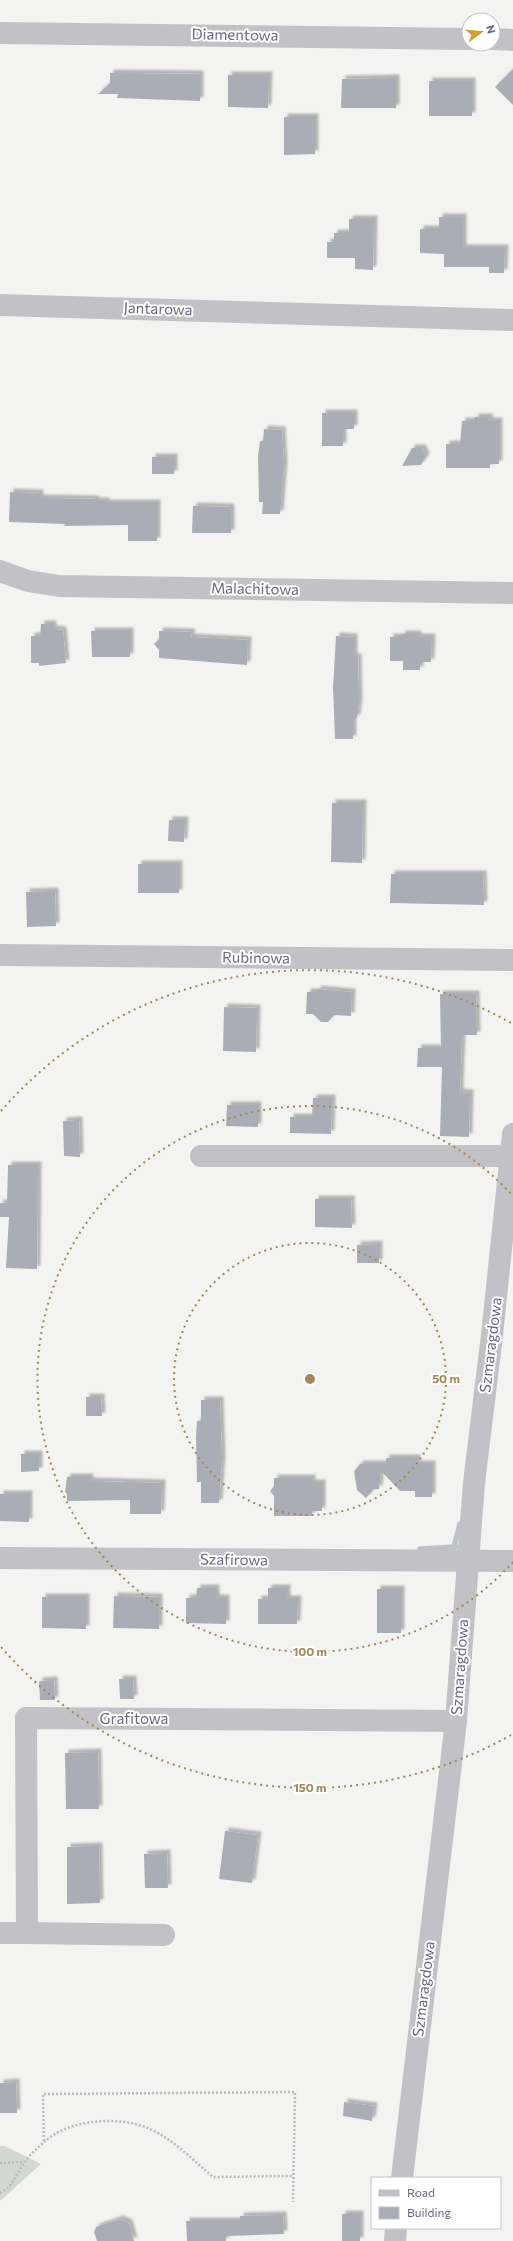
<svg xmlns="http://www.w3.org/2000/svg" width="513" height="2241" viewBox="0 0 513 2241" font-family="Commissioner,sans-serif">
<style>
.green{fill:#d1d9d2}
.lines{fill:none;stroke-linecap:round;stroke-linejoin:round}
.stream{stroke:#bec1ca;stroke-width:5.5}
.building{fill:#abadb6;filter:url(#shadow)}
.path{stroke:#bababe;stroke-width:2.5;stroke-dasharray:2 2;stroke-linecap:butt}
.minor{stroke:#c1c1c6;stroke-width:22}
.ring{fill:none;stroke:#a08857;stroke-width:2;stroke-dasharray:2 4}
.labels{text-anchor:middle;stroke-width:4;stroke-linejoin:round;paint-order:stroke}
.street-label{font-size:15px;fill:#67697f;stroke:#fff}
.centre{fill:#a08857;stroke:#fff;stroke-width:2}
.ring-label{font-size:12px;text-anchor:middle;font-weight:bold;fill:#a08857;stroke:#fff;stroke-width:4;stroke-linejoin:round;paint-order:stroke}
</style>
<defs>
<filter id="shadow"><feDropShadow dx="3.5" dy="-3.5" stdDeviation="1" flood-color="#0004"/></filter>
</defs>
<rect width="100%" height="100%" fill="#f3f4f1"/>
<!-- green -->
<path class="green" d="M0,2146H5L41,2164L0,2201Z"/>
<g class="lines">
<!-- stream -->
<g class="stream">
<path d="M454,1547L460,1524"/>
<path d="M420,1549L456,1547"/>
</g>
</g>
<!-- building -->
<g class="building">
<path d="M513,69V105L495,87Z"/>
<path d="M110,73L200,74V101L117,98L118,94H98L110,83Z"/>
<path d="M228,75H269L268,108L228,107Z"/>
<path d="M396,78V108H341L342,79Z"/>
<rect x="429" y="81" width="43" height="35"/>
<path d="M284,117H315V154L284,155Z"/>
<path d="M439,217H463V248H505L504,273H489V267H444V254L420,253V229H439Z"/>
<path d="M349,219H374L373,270L355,269V258H327V242H334V233H349Z"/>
<path d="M322,413H354V429H343V446H322Z"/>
<path d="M475,417H490L489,421H499V464H490V468H446V444H460L462,421H475Z"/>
<path d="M264,429L282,430L284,465L280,514H262L263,502H259L258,457L260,441H263Z"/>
<path d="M412,448H422L426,456L421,465L402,466Z"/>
<rect x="152" y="457" width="22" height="17"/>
<path d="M10,492L40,493V498L96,499V501H106V503H157V541H128V525L64,526L65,524L9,522Z"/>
<path d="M193,506L231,507V533H192Z"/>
<path d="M41,624H53V629L63,630L66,663L39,666V663H31V636H40Z"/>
<path d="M91,631H130V657H92Z"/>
<path d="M159,631L192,632L191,637L248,640L247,665L159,658V650L154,644L159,639Z"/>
<path d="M402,634H418V637H432L431,662H420V670H403V661H390V637H402Z"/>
<path d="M336,636L354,637V657H358L359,702L357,718H353V739H335L333,688Z"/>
<path d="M332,803H363L362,863L331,862Z"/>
<path d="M169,820H185L184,842L168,841Z"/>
<rect x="138" y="864" width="41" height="29"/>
<path d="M391,874H483L484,905L390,903Z"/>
<path d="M55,891L56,926L27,927L26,892Z"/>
<path d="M317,989L352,992L351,1016L334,1015L328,1022H321L313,1014H306L307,992H317Z"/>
<path d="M440,994H476L477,1035H462L460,1092L470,1093L469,1137L440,1136L442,1067H417L418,1048H441Z"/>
<path d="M224,1007L257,1008L256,1052L223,1051Z"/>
<path d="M313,1098H332L331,1134L290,1133V1117H312Z"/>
<path d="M227,1105H258V1127L226,1126Z"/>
<path d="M79,1120L80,1157L64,1156L63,1121Z"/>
<path d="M8,1165H38L37,1269L6,1268L9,1217H0V1203H7Z"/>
<path d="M315,1199H351L352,1228L315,1227Z"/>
<path d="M379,1244V1263H357V1245Z"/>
<path d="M86,1397H101L102,1416H86Z"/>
<path d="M201,1400H220L222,1459L219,1503H201V1482H197L196,1437L197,1421H201Z"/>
<path d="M21,1454H39V1471L21,1472Z"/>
<path d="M386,1458H417V1464H432V1497H415V1491H400L381,1471L379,1489H374L366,1498L357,1490L354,1471L360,1464H386Z"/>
<path d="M67,1477H90V1481L162,1483L161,1514H130V1500L67,1501V1494L65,1492Z"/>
<path d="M274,1478H312V1483H322V1511H312V1516H274V1496L270,1491L274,1486Z"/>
<path d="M0,1494H29V1522L0,1521Z"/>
<path d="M197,1588H216V1598H226V1624L186,1623V1598H196Z"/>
<path d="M268,1588H287V1599H298L297,1624H258V1599H268Z"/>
<rect x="377" y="1589" width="24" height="44"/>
<path d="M114,1596L159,1597V1629L113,1628Z"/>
<path d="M42,1597H86V1629L42,1628Z"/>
<path d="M119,1679H133L134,1699H120Z"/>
<path d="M54,1680L55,1700H40L39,1681Z"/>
<path d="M98,1752L99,1809H66L65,1753Z"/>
<path d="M225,1831L258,1835L252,1883L219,1879Z"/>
<path d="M99,1846L100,1903L67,1904V1847Z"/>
<path d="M167,1853L168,1888H145L144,1854Z"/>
<path d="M16,2082L17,2113H0V2083Z"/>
<path d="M344,2102L374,2106L372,2121L343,2116Z"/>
<rect x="342" y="2214" width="18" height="27"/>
<path d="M283,2215L284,2234L226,2236V2241H187L186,2221H240V2216Z"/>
<path d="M120,2219L129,2223L134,2241H97L94,2232L96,2227Z"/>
</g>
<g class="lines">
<!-- path -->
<g class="path">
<path d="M44,2141L43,2094L295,2092L293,2202"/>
<path d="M0,2163L24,2162"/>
<path d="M0,2193C13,2187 16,2174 24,2163C29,2156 36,2149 43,2143C68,2119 119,2115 150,2129C174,2140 193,2160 213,2177L293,2176"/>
</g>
<!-- minor -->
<g class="minor">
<path d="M0,33L469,39"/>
<path d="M493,39L513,40"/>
<path d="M0,305L513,320"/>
<path d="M0,571L28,581L59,586L513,593"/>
<path d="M0,955L513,960"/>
<path d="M201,1156H513"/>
<path d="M0,1558L513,1561"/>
<path d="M0,1933H27L26,1718L456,1721"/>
<path d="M27,1933L164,1935"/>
<path d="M402,2178L456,1721L474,1483L492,1335L513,1134"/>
<path d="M395,2241L396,2228"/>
</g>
</g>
<!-- distance rings -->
<g class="ring">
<circle cx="310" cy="1379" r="136"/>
<path d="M513 1562A273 273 0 1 1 513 1196"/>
<path d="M511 1735A409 409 0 0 1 1 1647M1 1111A409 409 0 0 1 511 1023"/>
</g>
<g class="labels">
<!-- street labels -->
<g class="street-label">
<text transform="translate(235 35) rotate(1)" y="5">Diamentowa</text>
<text transform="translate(158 309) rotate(2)" y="5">Jantarowa</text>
<text transform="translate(255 589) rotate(1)" y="5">Malachitowa</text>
<text transform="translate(256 958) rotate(1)" y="5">Rubinowa</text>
<text transform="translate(491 1345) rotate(-83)" y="5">Szmaragdowa</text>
<text transform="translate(234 1560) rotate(1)" y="5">Szafirowa</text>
<text transform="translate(460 1667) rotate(-86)" y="5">Szmaragdowa</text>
<text x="134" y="1724">Grafitowa</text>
<text transform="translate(424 1989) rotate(-83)" y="5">Szmaragdowa</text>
</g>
</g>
<circle cx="310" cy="1379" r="6" class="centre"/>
<g class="ring-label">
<text x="446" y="1383">50 m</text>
<text x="310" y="1656">100 m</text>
<text x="310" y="1792">150 m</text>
</g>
<!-- legend -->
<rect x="371" y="2177" width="130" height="52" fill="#ffffff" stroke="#c2c3cc"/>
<rect x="379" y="2190" width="20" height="6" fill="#c1c1c6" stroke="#c2c3cc"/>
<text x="407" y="2197" font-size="12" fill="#67697f">Road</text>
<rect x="379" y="2207" width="20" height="12" fill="#abadb6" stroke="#c2c3cc"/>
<text x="407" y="2217" font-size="12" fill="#67697f">Building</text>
<!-- north arrow -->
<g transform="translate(481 32) rotate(74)"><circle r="19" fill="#ffffff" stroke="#c2c3cc"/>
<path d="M0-3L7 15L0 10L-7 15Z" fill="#cfa236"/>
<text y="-6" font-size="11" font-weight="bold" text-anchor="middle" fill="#67697f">N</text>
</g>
</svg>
